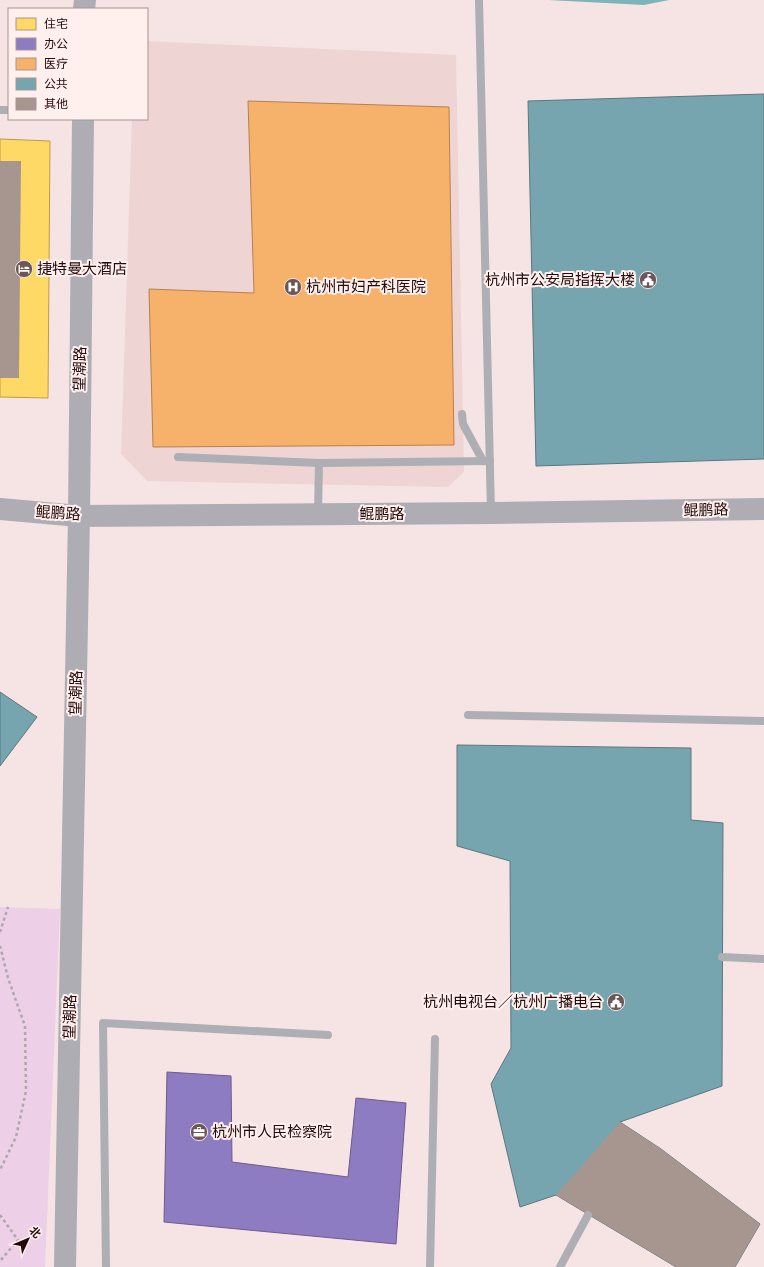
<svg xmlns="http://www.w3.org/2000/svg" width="764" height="1267" viewBox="0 0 764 1267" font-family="Figtree,'Noto Sans SC',sans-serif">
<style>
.built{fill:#eed4d2}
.green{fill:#edcfe8}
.water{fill:#7db4ba}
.homes{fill:#ffd966;stroke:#bd9b4a}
.offices{fill:#8e7cc3;stroke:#6e5a8c}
.health{fill:#f6b26b;stroke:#b7804e}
.public{fill:#76a5af;stroke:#5d767e}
.building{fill:#a79590}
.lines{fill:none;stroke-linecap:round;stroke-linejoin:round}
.path{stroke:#aea8ab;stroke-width:2.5;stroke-dasharray:3 3;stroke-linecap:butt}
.lane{stroke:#aeaeb5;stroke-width:8}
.secondary{stroke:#aeadb4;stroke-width:22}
.labels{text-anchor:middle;stroke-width:4;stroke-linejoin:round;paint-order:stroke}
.poi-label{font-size:15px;fill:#230a0a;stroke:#fff0ee;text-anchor:start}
.street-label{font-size:15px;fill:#230a0a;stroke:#fff0ee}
</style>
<rect width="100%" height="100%" fill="#f5e4e3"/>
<!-- built -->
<path class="built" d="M147,41L456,55L464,472L448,487L147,481L121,454L132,119H147Z"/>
<!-- green -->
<path class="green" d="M0,907L60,909L45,1267H0Z"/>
<!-- water -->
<path class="water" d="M548,0H669L644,5Z"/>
<!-- homes -->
<path class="homes" d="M0,139L50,141L48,398L0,397Z"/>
<!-- offices -->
<path class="offices" d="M167,1072L231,1076L232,1162L348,1177L356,1098L406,1103L396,1244L164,1222Z"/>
<!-- health -->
<path class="health" d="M248,101L449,107L454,445L153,447L149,289L254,293Z"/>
<!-- public -->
<g class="public">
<path d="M764,94V459L536,466L528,101Z"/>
<path d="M0,692L37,717L0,766Z"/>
<path d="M457,745L691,748V820L723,823L722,1086L620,1122L661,1149L760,1224L735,1267H676L556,1195L520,1207L491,1084L511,1048L510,861L457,846Z"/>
</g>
<!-- building -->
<g class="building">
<path d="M0,161H21L19,378H0Z"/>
<path d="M620,1122L661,1149L760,1224L735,1267H676L556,1195Z"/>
</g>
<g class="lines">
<!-- path -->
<g class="path">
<path d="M0,932L8,907"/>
<path d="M0,946L8,978L25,1026L26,1091L16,1137L0,1170"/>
<path d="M0,1215L18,1240L0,1261"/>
</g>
<!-- lane -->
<g class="lane">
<path d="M479,0L491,513"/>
<path d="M0,110H9"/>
<path d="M462,414L463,424L483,461"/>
<path d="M178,457L319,463L490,461"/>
<path d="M318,514L319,463"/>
<path d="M468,715L764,721"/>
<path d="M722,957L764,959"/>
<path d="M106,1267L103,1023L328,1035"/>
<path d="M430,1267L435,1039"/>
<path d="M560,1267L588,1215"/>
</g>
<!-- secondary -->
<g class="secondary">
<path d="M84,9L85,0"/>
<path d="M0,509L79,516L491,513L764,509"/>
<path d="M65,1267L79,516L83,119"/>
</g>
</g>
<!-- icons -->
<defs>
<symbol id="hotel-disc" viewBox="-11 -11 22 22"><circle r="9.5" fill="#6c5656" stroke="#fff0ee"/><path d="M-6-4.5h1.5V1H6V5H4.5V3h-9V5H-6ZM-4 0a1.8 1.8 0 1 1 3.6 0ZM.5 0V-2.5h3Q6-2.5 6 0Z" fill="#fff"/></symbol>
<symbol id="civic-disc" viewBox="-11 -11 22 22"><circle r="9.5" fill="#6c5656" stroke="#fff0ee"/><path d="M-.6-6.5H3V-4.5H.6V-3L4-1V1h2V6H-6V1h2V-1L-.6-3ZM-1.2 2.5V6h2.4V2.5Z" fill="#fff"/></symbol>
<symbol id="hospital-disc" viewBox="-11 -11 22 22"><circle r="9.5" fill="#6c5656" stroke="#fff0ee"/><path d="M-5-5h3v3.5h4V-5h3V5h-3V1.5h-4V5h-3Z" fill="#fff"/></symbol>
<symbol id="office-disc" viewBox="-11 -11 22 22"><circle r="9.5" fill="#6c5656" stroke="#fff0ee"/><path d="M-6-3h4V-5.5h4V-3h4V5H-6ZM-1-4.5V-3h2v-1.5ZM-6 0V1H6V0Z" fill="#fff"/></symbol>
</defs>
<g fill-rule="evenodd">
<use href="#hotel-disc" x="14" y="259" width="20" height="20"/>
<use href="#civic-disc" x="638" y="270" width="20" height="20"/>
<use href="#hospital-disc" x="283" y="277" width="20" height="20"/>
<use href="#civic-disc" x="606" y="992" width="20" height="20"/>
<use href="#office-disc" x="189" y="1122" width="20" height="20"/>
</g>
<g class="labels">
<!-- poi labels -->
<g class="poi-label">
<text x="37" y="274">捷特曼大酒店</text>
<text x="635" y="285" text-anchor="end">杭州市公安局指挥大楼</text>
<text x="306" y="292">杭州市妇产科医院</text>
<text x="603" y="1007" text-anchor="end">杭州电视台／杭州广播电台</text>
<text x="212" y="1137">杭州市人民检察院</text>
</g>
<!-- street labels -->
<g class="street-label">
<text transform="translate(80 369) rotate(-89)" y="5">望潮路</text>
<text transform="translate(706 510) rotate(-1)" y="5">鲲鹏路</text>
<text transform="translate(58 513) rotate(4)" y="5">鲲鹏路</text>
<text x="382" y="519">鲲鹏路</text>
<text transform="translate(76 693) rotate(-89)" y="5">望潮路</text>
<text transform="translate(70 1017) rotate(-89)" y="5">望潮路</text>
</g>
</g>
<!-- legend -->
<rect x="8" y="8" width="140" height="112" fill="#fff0ee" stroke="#a79493"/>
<rect x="16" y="18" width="20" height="12" fill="#ffd966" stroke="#a79493"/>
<text x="44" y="28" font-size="12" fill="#230a0a">住宅</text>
<rect x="16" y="38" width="20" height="12" fill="#8e7cc3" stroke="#a79493"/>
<text x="44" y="48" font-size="12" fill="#230a0a">办公</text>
<rect x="16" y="58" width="20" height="12" fill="#f6b26b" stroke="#a79493"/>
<text x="44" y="68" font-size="12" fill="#230a0a">医疗</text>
<rect x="16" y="78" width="20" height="12" fill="#76a5af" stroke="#a79493"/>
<text x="44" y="88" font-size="12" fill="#230a0a">公共</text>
<rect x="16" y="98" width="20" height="12" fill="#a79590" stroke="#a79493"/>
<text x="44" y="108" font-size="12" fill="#230a0a">其他</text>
<!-- north arrow -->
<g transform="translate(28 1239) rotate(46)" stroke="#fff0ee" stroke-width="3" paint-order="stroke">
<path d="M0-3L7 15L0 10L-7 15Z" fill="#230a0a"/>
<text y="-6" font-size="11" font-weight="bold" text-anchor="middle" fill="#230a0a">北</text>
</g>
</svg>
